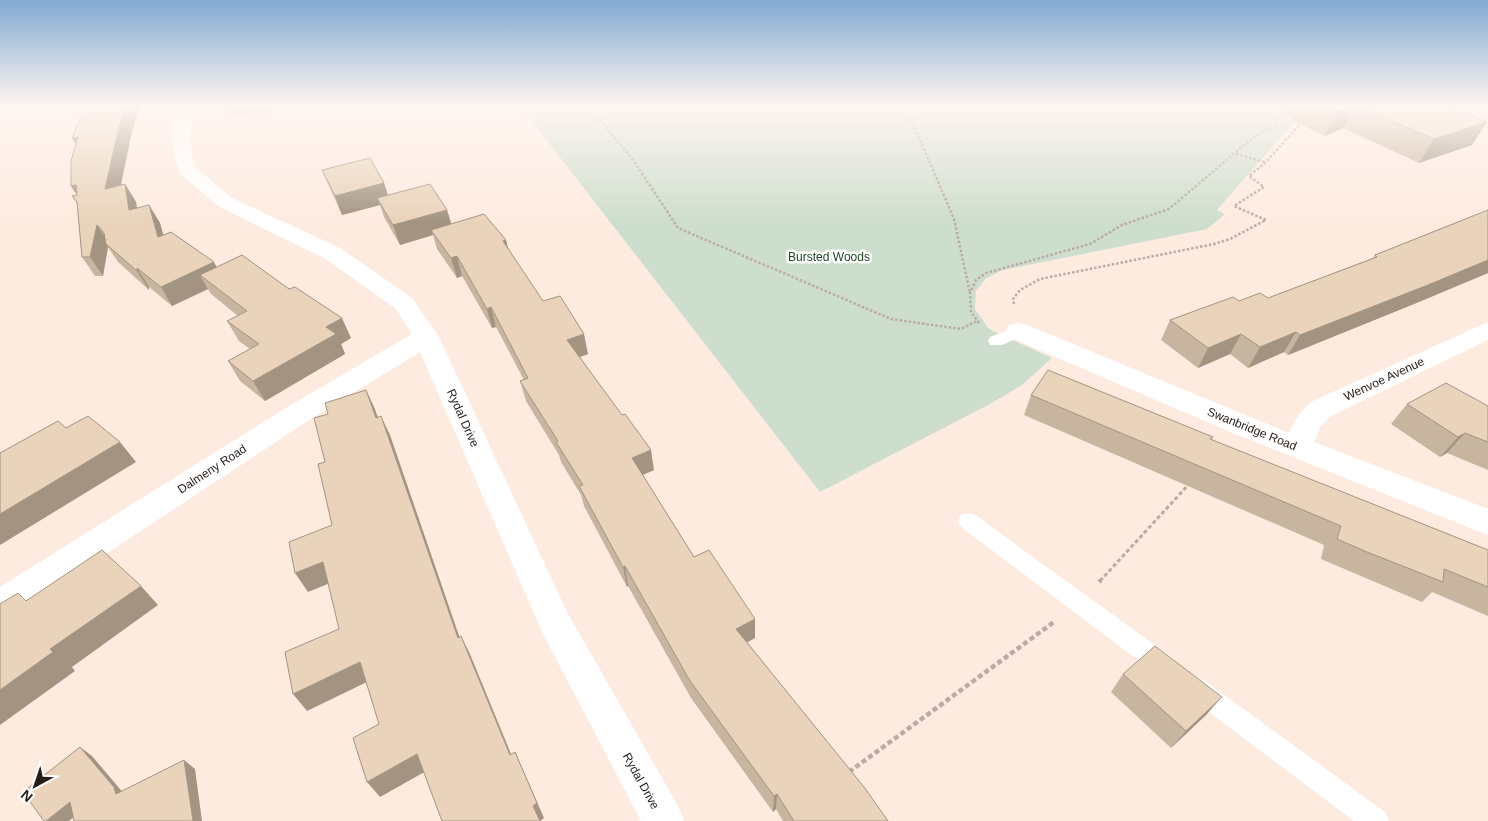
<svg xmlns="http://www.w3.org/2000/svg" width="1488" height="821" viewBox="0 0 1488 821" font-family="Helvetica,sans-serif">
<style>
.green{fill:#cedece}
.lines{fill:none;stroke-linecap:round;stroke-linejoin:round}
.path-far2{stroke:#bbaba2;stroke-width:2.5;stroke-dasharray:2.5 2;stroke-linecap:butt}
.path-far1{stroke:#bbaba2;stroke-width:3;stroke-dasharray:4 2.5;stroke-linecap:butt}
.path{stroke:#bbaba2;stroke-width:4.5;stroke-dasharray:5 3;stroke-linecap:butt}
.service{fill:#fff;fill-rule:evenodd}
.minor{fill:#fff;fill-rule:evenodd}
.wall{fill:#c8b5a0}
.shaded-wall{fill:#a39482}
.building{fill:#e9d3ba;stroke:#a39482}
.labels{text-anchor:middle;stroke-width:5;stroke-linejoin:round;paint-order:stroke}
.park-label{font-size:12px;fill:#234623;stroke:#fcfdfc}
.street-label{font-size:12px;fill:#261d18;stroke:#fcfdfc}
</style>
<rect width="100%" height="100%" fill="#feebe0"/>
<!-- green -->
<path class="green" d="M520,106H1275L1294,122L1217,210L1225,214L1207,229L1003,270L985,279L976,291L975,309L989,329L1052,358L1022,385L990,404L820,492Z"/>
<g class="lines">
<!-- path-far2 -->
<g class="path-far2">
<path d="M583,106L595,114L633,160L678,228L891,319L961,329L977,321"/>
<path d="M893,106L912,121L954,219L970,293"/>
<path d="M1236,154L1265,162"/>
<path d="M1014,304L1013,299L1020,290L1040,279L1214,244L1230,239L1266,220L1234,206L1264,187L1249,176L1266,162L1302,122"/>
<path d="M979,323L971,312L970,293L976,280L986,273L1090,244L1122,225L1169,209L1255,136L1277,124L1274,114L1265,106"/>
</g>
<!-- path-far1 -->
<path class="path-far1" d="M1100,581L1190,483"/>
<!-- path -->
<g class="path">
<path d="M1099,582L1101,580"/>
<path d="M849,772L1054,622"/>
</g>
<!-- service -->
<g class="service">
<path d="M1018,326L1024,327L1026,331L1024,335L1002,345H990L988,341L990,337Z"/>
<path d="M968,513L975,515L1174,659L1177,667L1174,675L1166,678L1158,675L961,527L958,521L961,515Z"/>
<path d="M1197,678L1205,681L1385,812L1389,821H1354L1189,697L1185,689L1189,681Z"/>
</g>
<!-- minor -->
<g class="minor">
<path d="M177,106H195L189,141L195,167L232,198L340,248L412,298L439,337L567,612L678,806L684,821H641L543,634L420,352L309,420L12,616L0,620V587L289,406L412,334L395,308L324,258L218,206L179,173L171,141Z"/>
<path d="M1488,322V340L1331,416L1321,426L1314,442L1488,509V535L1233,433L1009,337L1006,331L1009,325L1018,323L1027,325L1289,433L1299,414L1311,402Z"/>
</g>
</g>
<!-- wall -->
<g class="wall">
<path d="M88,106H140L132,131L121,185L125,184L136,202L137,208L149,205L160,223L163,235L217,267L351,338L341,344L345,354L265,401L240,381L228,361L250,349L239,341L227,321L238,316L211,294L208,289L172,306L149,287V290L118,262L108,247L103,276H95L82,257L78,205L72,196L77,195L71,186Z"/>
<path d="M226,106H271L270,112L231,115Z"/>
<path d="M1278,106H1458L1452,108L1487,122L1472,145L1419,163L1343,128L1325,136L1295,122Z"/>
<path d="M322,170L384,183L388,195L447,210L451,224L506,240L508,249L543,301L588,354L580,357L654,470L643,475L694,557L755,638L747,642L888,821H783L776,809L773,812L691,698L628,586L627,587L584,506L581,495L561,462L559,455L526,401L520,381L524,380L496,327L492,328L462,276L457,278L437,249L433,235L400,245L384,217L380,205L342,215Z"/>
<path d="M1488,209V273L1414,304L1288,355L1284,352L1248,368L1230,354L1198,368L1161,340L1170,320L1239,301L1268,298L1373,258L1375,255L1486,211Z"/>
<path d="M1031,395L1213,437L1211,440L1488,550V616L1432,592L1422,602L1321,559L1324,545L1024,415Z"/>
<path d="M1407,404L1488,406V470L1447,453L1440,457L1391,424Z"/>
<path d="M1123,674L1207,714L1171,748L1111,692Z"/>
</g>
<!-- shaded-wall -->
<g class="shaded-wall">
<path d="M125,106H140L132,131L116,207L105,189L122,114Z"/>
<path d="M267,106H271L270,112Z"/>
<path d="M1354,106H1356L1343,128L1325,136L1337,112Z"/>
<path d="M1487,122L1472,145L1419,163L1434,139Z"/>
<path d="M78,137L83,155L72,138Z"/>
<path d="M384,183L390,202L377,198L380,205L342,215L335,196Z"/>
<path d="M125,184L136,202L140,229L129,210Z"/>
<path d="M76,185L83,204L71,186Z"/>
<path d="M149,205L160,223L169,256L158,237Z"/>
<path d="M447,210L453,229L431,230L433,235L400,245L393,225Z"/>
<path d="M97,225L109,244H106L108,247L103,276L90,257Z"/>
<path d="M506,240L511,260L503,241Z"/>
<path d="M457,256L462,276L457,278L451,258Z"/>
<path d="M1488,260V273L1414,304L1288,355L1300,335Z"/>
<path d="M214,262L224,281L200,275L208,289L172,306L161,287Z"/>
<path d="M137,268L149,287V290L137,271Z"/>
<path d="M491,307L496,327L492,328L487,309Z"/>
<path d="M342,318L351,338L341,344L345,354L265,401L253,381L326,327Z"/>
<path d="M1296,332L1284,352L1248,368L1260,347Z"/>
<path d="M584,334L588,354L571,360L567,340Z"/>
<path d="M1241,334L1230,354L1198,368L1208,348Z"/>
<path d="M366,390L375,409L384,437L376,418Z"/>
<path d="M381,416L390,435L466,656L458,638Z"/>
<path d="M1465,433L1447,453L1440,457L1458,437Z"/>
<path d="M120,442L136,462L0,545V514Z"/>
<path d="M651,450L654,470L635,478L632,458Z"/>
<path d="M323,562L335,581L308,592L295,573Z"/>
<path d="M625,566L628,586L627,587L623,567Z"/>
<path d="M141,586L158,605L72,667L75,671L0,725V690L50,649Z"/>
<path d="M755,619V638L737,648L736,629Z"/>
<path d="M461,636L470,654L518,771L510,755Z"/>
<path d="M360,662L371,680L307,711L293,694Z"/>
<path d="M1222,697L1207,714L1171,748L1186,731Z"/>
<path d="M80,747L92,756L125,795L116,794Z"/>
<path d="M515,752L544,818L540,821L533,806Z"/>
<path d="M417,754L428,770L380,797L367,782Z"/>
<path d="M184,760L195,769L202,821H193Z"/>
<path d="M777,794L776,809L773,812L774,796Z"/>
<path d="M70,802L82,810L69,821H46Z"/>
</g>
<!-- building -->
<g class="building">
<path d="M88,106H125L122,114L105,189L125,184L129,210L149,205L158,237L171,232L214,262L161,287L137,268V271L106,244L104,233L97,225L90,257H82L77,202L72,196L77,195L76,185L71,186V161L78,137L72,138L83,112Z"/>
<path d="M1322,106H1354L1337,112Z"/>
<path d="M1358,106H1448L1487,122L1434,139Z"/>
<path d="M370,158L384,183L335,196L322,170Z"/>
<path d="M430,184L447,210L393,225L377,198Z"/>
<path d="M1488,210V260L1428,285L1300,335L1296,332L1260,347L1241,334L1208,348L1170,320L1233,297L1239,301L1260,293L1268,298L1377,257L1375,255Z"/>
<path d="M484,214L506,240L503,241L543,301L560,296L584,334L567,340L622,415L625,414L651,450L632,458L694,557L709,550L755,619L736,629L864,787L888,821H794L777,794L774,796L690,681L625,566L623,567L579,486L583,485L556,442L558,441L520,381L528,378L491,307L487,309L457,256L451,258L431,230Z"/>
<path d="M242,255L289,289L295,287L342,318L326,327L336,334L253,381L228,361L259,344L227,321L247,311L200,275Z"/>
<path d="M1048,370L1213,437L1210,439L1488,550V587L1444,569L1443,582L1367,552L1337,539L1341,526L1031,395Z"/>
<path d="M1446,383L1488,406V442L1465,433L1458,437L1407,404Z"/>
<path d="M366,390L376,418L381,416L458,638L461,636L510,755L515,752L537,803L533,806L540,821H442L417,754L367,782L353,738L379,724L360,662L293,694L285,652L339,629L323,562L295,573L289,542L332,525L318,464L325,462L314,418L328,414L325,403Z"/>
<path d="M88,416L120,442L0,514V453L58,421L66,428Z"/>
<path d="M102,550L141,586L50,649L53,652L0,690V604L18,593L26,601Z"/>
<path d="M1155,646L1222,697L1186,731L1123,674Z"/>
<path d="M80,747L114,787L116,794L184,760L193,821H74L70,802L46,821H44L23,792Z"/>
</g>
<!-- sky -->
<linearGradient id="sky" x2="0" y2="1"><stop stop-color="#82a9d2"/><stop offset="0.48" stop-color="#fff6f1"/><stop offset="1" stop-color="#fff6f1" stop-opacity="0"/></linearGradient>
<rect width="1488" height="221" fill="url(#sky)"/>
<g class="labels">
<!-- park labels -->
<g class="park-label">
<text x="829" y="261">Bursted Woods</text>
</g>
<!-- street labels -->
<g class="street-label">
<text transform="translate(1384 379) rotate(-25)" y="4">Wenvoe Avenue</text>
<text transform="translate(463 418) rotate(66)" y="4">Rydal Drive</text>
<text transform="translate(1252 429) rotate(22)" y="4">Swanbridge Road</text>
<text transform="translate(212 469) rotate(-33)" y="4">Dalmeny Road</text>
<text transform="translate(641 781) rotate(61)" y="4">Rydal Drive</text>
</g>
</g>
<!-- north arrow -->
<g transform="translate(35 786) rotate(220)" stroke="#fcfdfc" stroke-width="4" paint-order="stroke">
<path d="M0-4L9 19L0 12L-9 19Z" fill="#261d18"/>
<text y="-8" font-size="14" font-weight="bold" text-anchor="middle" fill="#261d18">N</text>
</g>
</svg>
